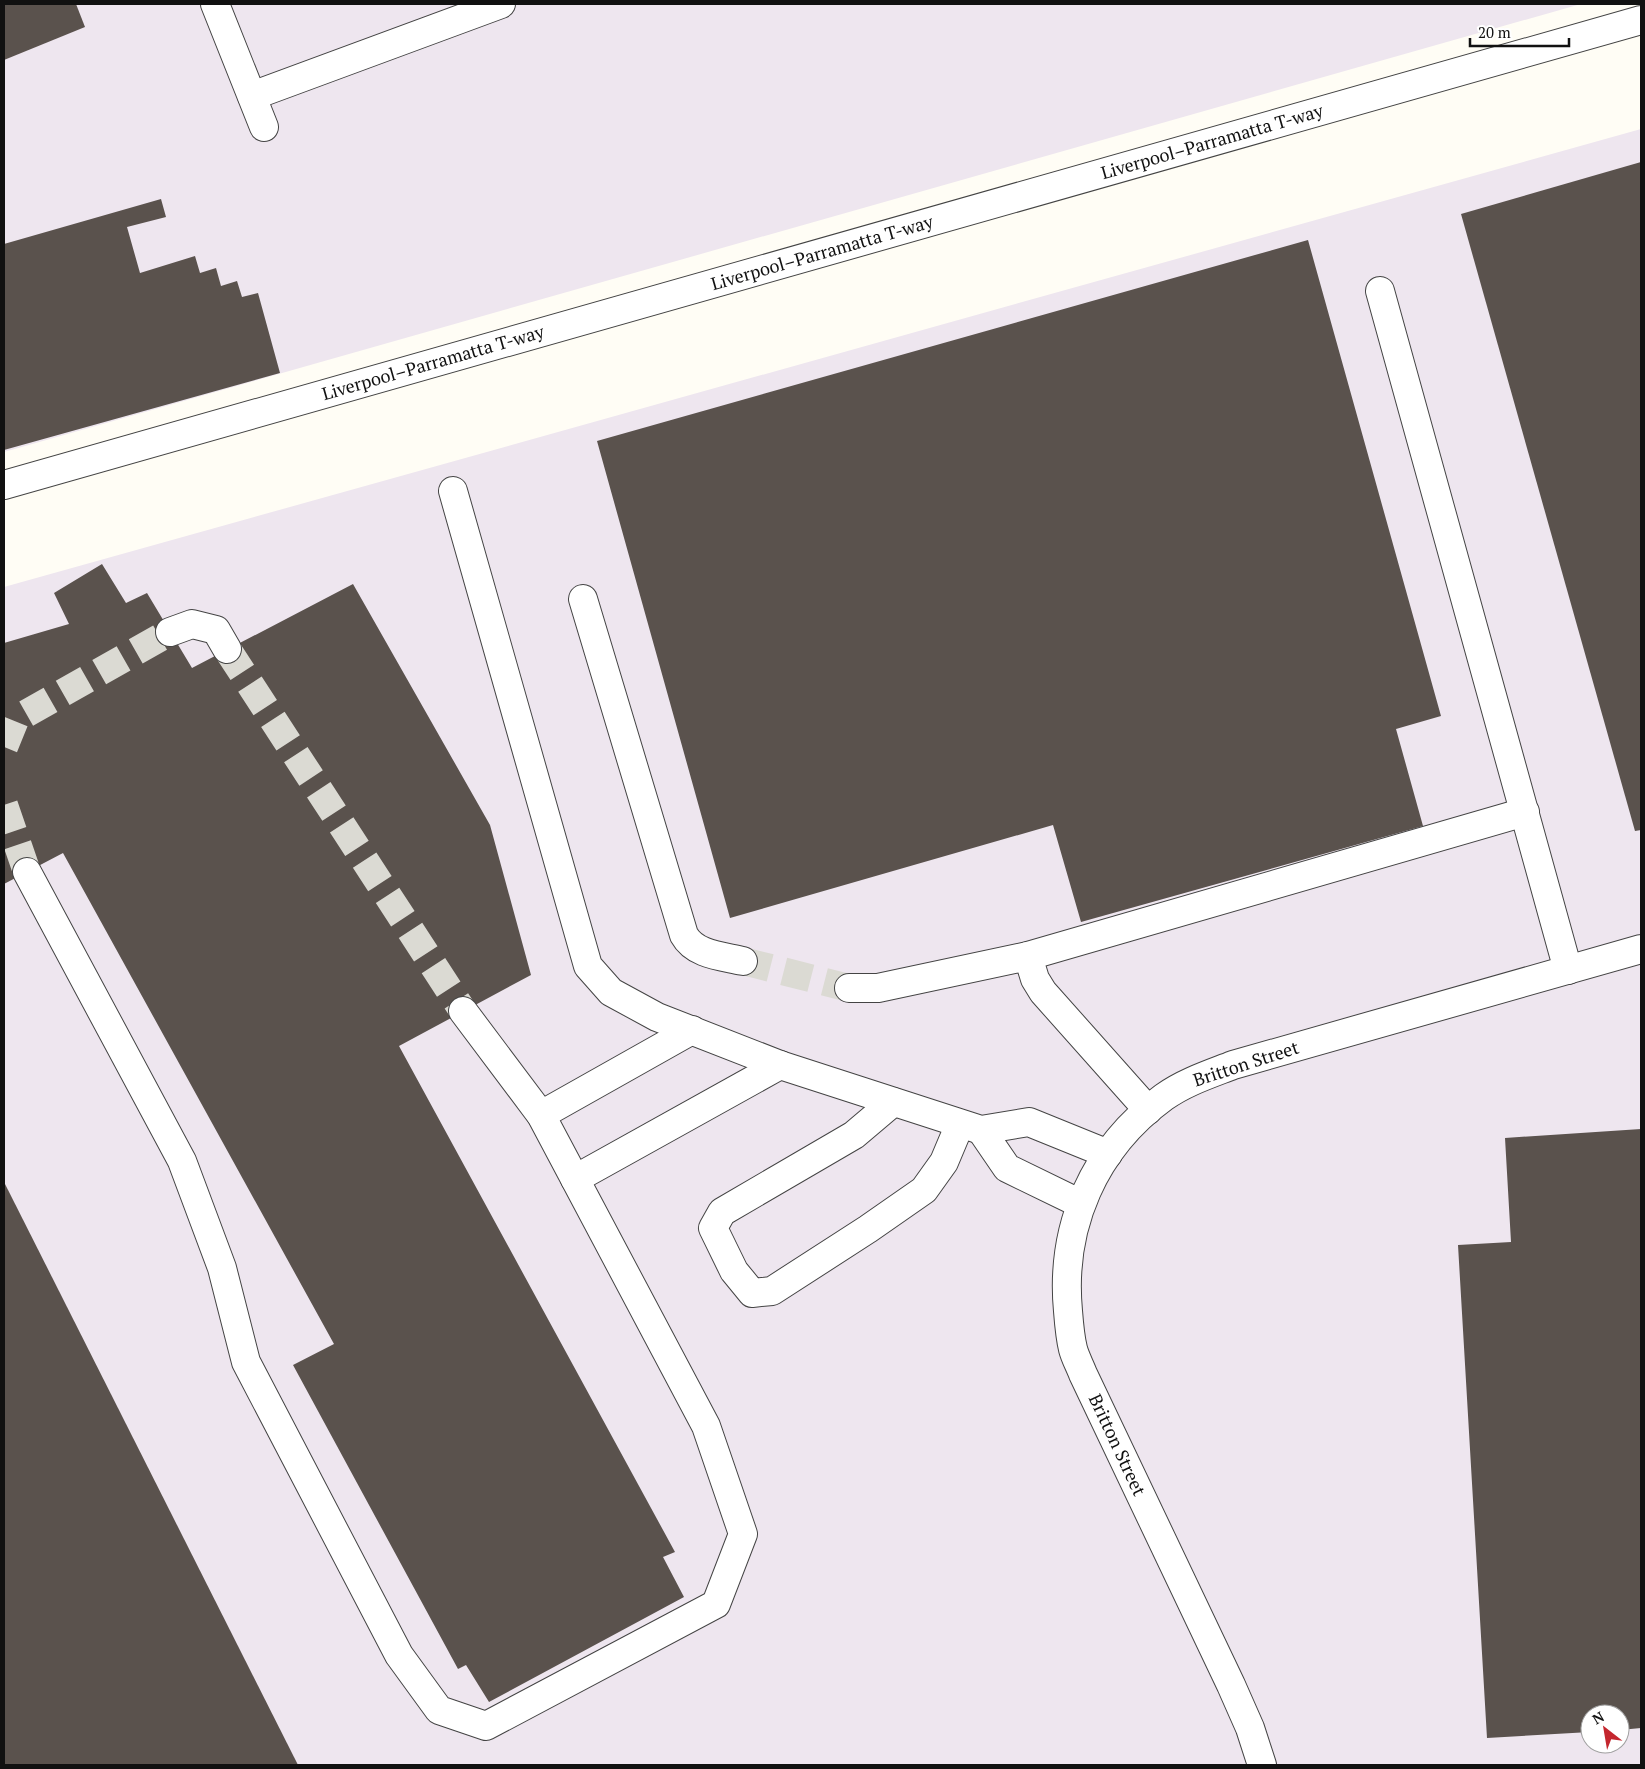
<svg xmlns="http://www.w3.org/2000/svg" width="1645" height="1769" viewBox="0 0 1645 1769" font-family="'PT Serif',serif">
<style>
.industrial{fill:#eee6ef;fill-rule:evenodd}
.building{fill:#5a524d}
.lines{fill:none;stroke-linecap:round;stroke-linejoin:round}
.minor-tunnel{stroke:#dbdad3;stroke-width:28;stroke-dasharray:28 14;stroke-linecap:butt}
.minor-casing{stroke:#444;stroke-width:30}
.minor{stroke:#fff;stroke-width:28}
.labels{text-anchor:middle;stroke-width:5;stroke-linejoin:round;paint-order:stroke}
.street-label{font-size:18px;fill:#111;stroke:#fff}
</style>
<rect width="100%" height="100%" fill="#fffdf5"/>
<!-- industrial -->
<g class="industrial">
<path d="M4,4H1581L4,452Z"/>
<path d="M1641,129V1765H4V587ZM1590,1714H1620V1744H1590Z"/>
</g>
<!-- building -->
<g class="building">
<path d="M4,4H76L85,27L4,60Z"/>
<path d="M1641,162V830L1635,831L1461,214Z"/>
<path d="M161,199L166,217L127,227L140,273L195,256L200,273L216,268L221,286L237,281L242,297L258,293L280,373L4,450V244Z"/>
<path d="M1308,240L1441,716L1396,729L1423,826L1081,922L1053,825L730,918L597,441Z"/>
<path d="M102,564L126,603L147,593L192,668L353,584L490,825L531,975L399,1046L675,1552L663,1557L684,1597L489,1702L466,1665L458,1669L293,1365L334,1344L63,853L4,884V643L69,624L54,593Z"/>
<path d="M1641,1129V1728L1620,1730V1714H1590V1732L1487,1738L1458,1245L1511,1242L1505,1138Z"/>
<path d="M4,1182L298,1765H4Z"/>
</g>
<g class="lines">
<!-- minor-tunnel -->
<g class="minor-tunnel">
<path d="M227,649L463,1011"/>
<path d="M4,747L15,720L170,632"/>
<path d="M4,805L27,872"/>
<path d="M743,961L849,988"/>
</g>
<defs>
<g id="minor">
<path d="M215,4L264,127"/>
<path d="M252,96L501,4"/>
<path d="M1380,291L1568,970"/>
<path d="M4,485L1641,20"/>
<path d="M453,491L588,966L611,992L657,1017L780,1065L981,1130L1029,1122L1108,1154"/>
<path d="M583,599L684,935C695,955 722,956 743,961"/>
<path d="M170,632L192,624L216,630L227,649"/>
<path d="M27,872L182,1161L222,1268L246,1362L399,1655L439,1710L486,1726L716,1604L743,1534L706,1426L541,1115L463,1011"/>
<path d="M1028,956L1035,979L1043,992L1148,1110"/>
<path d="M849,988H878L1028,956L1525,812"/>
<path d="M893,1102L854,1135L722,1212L713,1228L734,1271L752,1293L772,1291L868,1229L924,1190L944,1162L960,1124"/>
<path d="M541,1115L692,1030"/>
<path d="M981,1130L1007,1168L1081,1204"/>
<path d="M575,1179L780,1065"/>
<path d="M1262,1765L1250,1728L1231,1685L1083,1374C1080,1366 1075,1357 1073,1349C1070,1337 1069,1324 1068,1311C1060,1226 1094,1148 1164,1097C1185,1082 1210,1074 1233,1065L1641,949"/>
</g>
</defs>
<!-- minor casing -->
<use href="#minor" class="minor-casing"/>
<!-- minor -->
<use href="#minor" class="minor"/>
</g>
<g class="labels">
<!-- street labels -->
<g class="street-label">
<text transform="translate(1212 142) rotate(-16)" y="6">Liverpool–Parramatta T-way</text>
<text transform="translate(822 253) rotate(-16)" y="6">Liverpool–Parramatta T-way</text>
<text transform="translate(433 363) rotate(-16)" y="6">Liverpool–Parramatta T-way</text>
<text transform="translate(1246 1064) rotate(-18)" y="6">Britton Street</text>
<text transform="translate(1117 1445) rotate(65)" y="6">Britton Street</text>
</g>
</g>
<!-- border -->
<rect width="1645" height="1769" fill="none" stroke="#111111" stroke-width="10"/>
<!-- north arrow -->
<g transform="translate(1605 1729) rotate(329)"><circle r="24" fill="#ffffff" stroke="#a0a0a0"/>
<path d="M0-4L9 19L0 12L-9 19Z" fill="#c4262e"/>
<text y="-8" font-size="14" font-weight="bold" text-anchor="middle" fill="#111111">N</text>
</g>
<!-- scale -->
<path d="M1470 38v8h99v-8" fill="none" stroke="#111111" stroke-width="2.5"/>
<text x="1478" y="38" font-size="15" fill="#111111" stroke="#ffffff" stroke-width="4" paint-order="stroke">20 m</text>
</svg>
